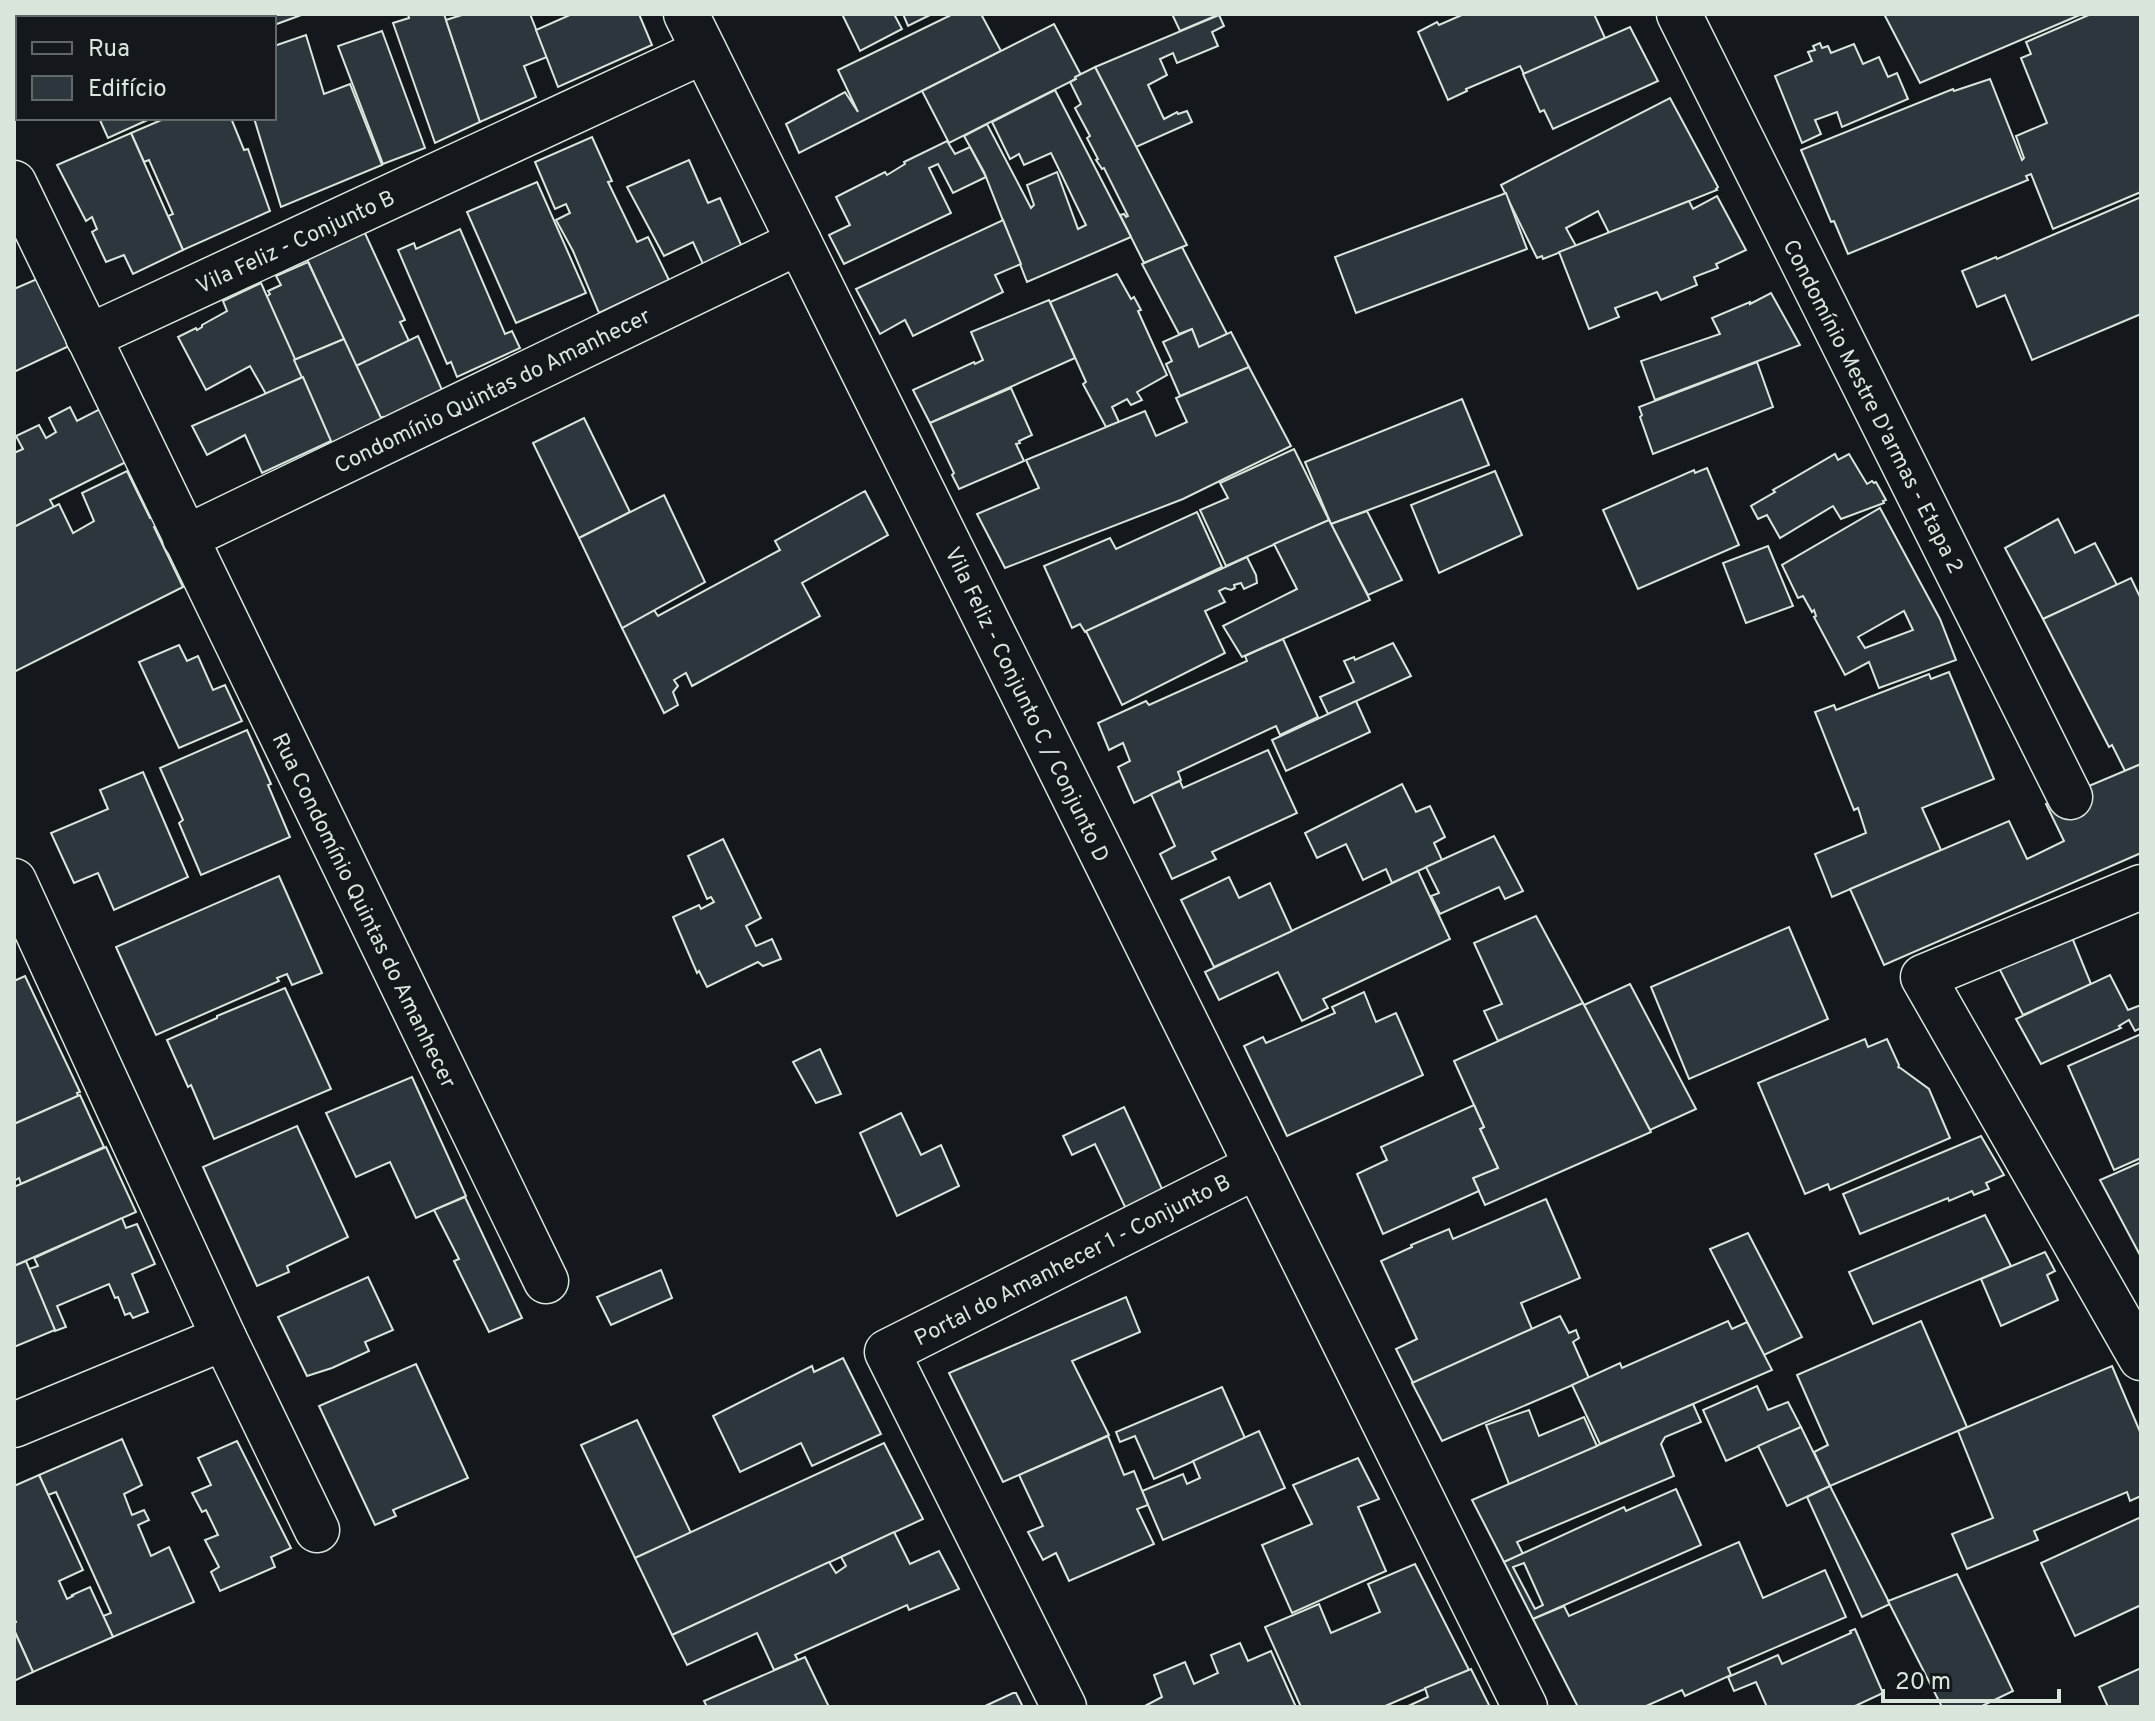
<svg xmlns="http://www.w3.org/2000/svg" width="2155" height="1721" viewBox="0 0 2155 1721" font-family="Overpass,sans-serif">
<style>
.building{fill:#2c363c;stroke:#d8e6dc;stroke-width:2;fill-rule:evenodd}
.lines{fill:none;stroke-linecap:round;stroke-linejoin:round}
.minor-casing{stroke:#d8e6dc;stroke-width:47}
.minor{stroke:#14181c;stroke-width:44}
.labels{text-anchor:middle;stroke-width:6;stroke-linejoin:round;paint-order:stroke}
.street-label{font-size:22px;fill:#d8e6dc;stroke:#14181c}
</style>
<rect width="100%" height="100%" fill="#14181c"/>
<!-- building -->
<g class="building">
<path d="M31,14H197L199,18H21Z"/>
<path d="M197,14H304L274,25V18H199Z"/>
<path d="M408,14H444L480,122L435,143L393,23L409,18Z"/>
<path d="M465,14H530L547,57L524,66L536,97L480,122L446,20Z"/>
<path d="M572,14H639L652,45L558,87L536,30Z"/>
<path d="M842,14H894L902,29L860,51Z"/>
<path d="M903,14H932L908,26Z"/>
<path d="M953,14H981L1001,51L799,153L786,124L845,92L858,112L838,70Z"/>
<path d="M1172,14H1220L1180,31Z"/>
<path d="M1464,14H1594L1605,38L1524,74L1520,66L1466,89L1467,91L1448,100L1418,32L1437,22L1439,25Z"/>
<path d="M1884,14H2082L1920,83Z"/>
<path d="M2091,14H2141V192L2053,229L2031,174L2026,176L2028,180L1848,254L1834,221L1831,222L1801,150L1953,89L1954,91L1990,79L2022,160L2024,158L2016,136L2047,123L2021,58L2031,54L2026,42Z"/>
<path d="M1219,15L1224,26L1212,32L1218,46L1177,63L1173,53L1160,59L1167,75L1148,85L1164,119L1177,112L1178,114L1187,111L1192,122L1136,147L1095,67Z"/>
<path d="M18,19V96L14,98V21Z"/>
<path d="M1054,24L1081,75L1070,82L949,143L922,91Z"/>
<path d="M1630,27L1658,81L1553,129L1544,110L1540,112L1523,74Z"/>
<path d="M382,31L425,148L383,164L338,46Z"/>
<path d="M306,35L324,94L350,84L382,165L281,207L254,118H274V46Z"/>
<path d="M1820,43L1822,48L1828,46L1831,53L1854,44L1863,64L1879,57L1888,77L1897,73L1908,99L1842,127L1837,112L1815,120L1821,134L1802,143L1775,76L1812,61L1808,52L1815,50L1813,46Z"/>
<path d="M1095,67L1187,245L1144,263L1120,215L1124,214L1126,217L1128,216L1104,168L1102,169L1096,160L1098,159L1087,138L1090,136L1075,108L1081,104L1070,82L1076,79L1075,77Z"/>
<path d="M1055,90L1131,237L1027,282L984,172L964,136L987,124L1031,208L1034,205L1027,185L1057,172L1078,229L1086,225L1051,153L1024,165L1019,154L1010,159L992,122Z"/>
<path d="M1670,98L1718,187L1716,189L1717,190L1609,233L1598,211L1566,228L1576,246L1543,259L1542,256L1537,258L1501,185Z"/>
<path d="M99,118H152L108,138Z"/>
<path d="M166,118H231L244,150L248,149L270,211L183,250L168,216L173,214L149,160L144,162L131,133Z"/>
<path d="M131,133L183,250L133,274L124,255L106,262L92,232L97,229L92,217L86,221L57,165Z"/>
<path d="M592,137L612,181L608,182L609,184L637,242L648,237L669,280L599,313L573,251L556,220L570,213L566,204L555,209L535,162Z"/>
<path d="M947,141L955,154L970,147L986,177L953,193L938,164L929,168L951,213L844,264L829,235L850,225L836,197L885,172L887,175L905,164L904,162Z"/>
<path d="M689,160L708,203L720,198L742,247L703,264L693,242L664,256L627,187Z"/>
<path d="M537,182L586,293L516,323L467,212Z"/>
<path d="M1506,193L1527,249L1356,313L1335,257Z"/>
<path d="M1717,196L1746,250L1716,264L1718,268L1694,277L1697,285L1661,300L1657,292L1615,308L1619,317L1589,329L1559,252L1689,201L1693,209Z"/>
<path d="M2141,197V314L2032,360L2005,295L1977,307L1962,271L1996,257L1997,259Z"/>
<path d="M1003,220L1021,264L995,275L1003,292L913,336L905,320L880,334L856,289Z"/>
<path d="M460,229L505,334L512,331L520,348L457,377L451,362L447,364L398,250L414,243L416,249Z"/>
<path d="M364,231L405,320L400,322L409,341L356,366L306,257Z"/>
<path d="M1182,247L1227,334L1199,347L1192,329L1179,334L1142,264Z"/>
<path d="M308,262L344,339L294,360L266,297L270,294L268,291L281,285L276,276Z"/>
<path d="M1117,274L1131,299L1134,297L1141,310L1138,311L1167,375L1137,392L1142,400L1131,405L1127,399L1112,407L1119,422L1106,427L1083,384L1086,382L1050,302Z"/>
<path d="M37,279L69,346L14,372V289Z"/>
<path d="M261,283L303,377L266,394L250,366L206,390L178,337L196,328L197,330L202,327V325L227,311L223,301Z"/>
<path d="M1771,293L1800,345L1655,400L1641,361L1720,334L1712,318L1750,302V304Z"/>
<path d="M1049,300L1075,358L930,423L913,390L974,362L975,364L983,360L971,332Z"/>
<path d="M1192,329L1199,347L1231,332L1249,367L1180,396L1166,364L1172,361L1163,342Z"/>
<path d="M418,336L446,399L386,423L383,417L381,418L356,366Z"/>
<path d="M344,339L381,418L383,417L386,423L334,449L294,360Z"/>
<path d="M1757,362L1773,407L1653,454L1640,417L1642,415L1639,407Z"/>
<path d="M1249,367L1291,446L1183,499L1005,568L977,514L1039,488L1026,460L1145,411L1156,436L1187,422L1176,398Z"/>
<path d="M303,377L331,441L262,473L245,435L207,455L192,426Z"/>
<path d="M1011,388L1032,435L1019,441L1020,443L1016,444L1024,461L959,489L952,475L954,473L930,423Z"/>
<path d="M1462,399L1489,465L1331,524L1305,462Z"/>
<path d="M70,407L77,421L100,409L128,461L50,500L54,507L14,527V453L23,449L16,436L39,425L46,438L56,432L49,418Z"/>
<path d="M584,418L630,512L579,538L533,443Z"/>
<path d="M1294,449L1329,520L1226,566L1200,510L1228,498L1220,483Z"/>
<path d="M1835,454L1838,460L1849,454L1867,484L1872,481L1874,483L1876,482L1886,500L1883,501L1884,503L1841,519L1833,506L1780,538L1767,515L1758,519L1751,506L1775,492L1773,490Z"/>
<path d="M1707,468L1739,545L1638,589L1603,510L1694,470L1695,473Z"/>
<path d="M127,471L150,518L153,517L158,525L154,527L183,587L14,672V527L59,504L73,533L94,521L82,493Z"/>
<path d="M1495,471L1522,535L1439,573L1411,505Z"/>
<path d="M865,491L888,535L802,583L820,616L692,686L686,673L674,680L678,686L673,692L678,705L664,713L622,628L654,610L658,616L780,550L775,541Z"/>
<path d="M664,495L705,582L622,628L579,538Z"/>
<path d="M1880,508L1940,619L1956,660L1879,688L1869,662L1845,675L1814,617L1816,616L1814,610L1812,612L1803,596L1798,598L1782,565ZM1904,611L1913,630L1865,648L1858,637Z"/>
<path d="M1367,511L1402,580L1368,595L1331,524Z"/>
<path d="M1197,512L1222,567L1085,632L1080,624L1072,628L1044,566L1110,538L1116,549Z"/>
<path d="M2058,519L2075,553L2095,543L2117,585L2043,619L2005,548Z"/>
<path d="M1329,520L1370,600L1242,657L1223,626L1297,589L1274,544Z"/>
<path d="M1768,546L1793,606L1746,623L1723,563Z"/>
<path d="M1247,557L1256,575L1257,583L1244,589L1241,583L1234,585L1235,588L1231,590L1225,588L1219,591L1225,602L1205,611L1225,653L1122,705L1086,631Z"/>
<path d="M2131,578L2141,599V764L2125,771L2112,745L2109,747L2043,619Z"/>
<path d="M1283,639L1318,717L1280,735L1276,726L1178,772L1181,780L1134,803L1118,767L1130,761L1123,743L1109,750L1098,723L1146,701L1149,705L1247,661L1245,656Z"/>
<path d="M1393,643L1411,676L1328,714L1320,697L1354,682L1344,661L1354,657L1355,660Z"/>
<path d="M179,645L187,661L198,656L213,690L225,685L242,721L179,748L139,662Z"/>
<path d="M1949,672L1994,779L1922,808L1941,850L1832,897L1815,854L1866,833L1858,808L1854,810L1815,712L1834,705L1836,710L1929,674L1931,679Z"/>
<path d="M1356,701L1370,732L1286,771L1272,740Z"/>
<path d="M247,730L271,784L268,785L290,837L201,875L179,823L183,820L160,768Z"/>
<path d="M1268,750L1297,813L1212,852L1216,859L1172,879L1160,854L1175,846L1151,794L1180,781L1183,788Z"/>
<path d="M2141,764V853L1884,965L1850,889L2009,821L2027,859L2064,841L2046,804Z"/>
<path d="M143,772L188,877L114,910L98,873L74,883L51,833L108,809L100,790Z"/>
<path d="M1402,784L1416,812L1430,806L1445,837L1434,843L1442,860L1392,883L1386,869L1363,880L1346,844L1317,858L1305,833Z"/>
<path d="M1494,836L1523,891L1505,899L1499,887L1440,914L1431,896L1439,893L1426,867Z"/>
<path d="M723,839L761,918L746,926L756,946L772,939L781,959L763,966L758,962L707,987L699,971L697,973L673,917L699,905L701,909L714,902L711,897L707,899L688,856Z"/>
<path d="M1418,871L1450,939L1323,999L1328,1008L1302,1021L1278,972L1219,1000L1205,972Z"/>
<path d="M279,876L322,973L292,985L287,974L277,978L279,981L156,1035L116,947Z"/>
<path d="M1229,877L1239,898L1270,883L1292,931L1214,967L1181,900Z"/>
<path d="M1536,916L1583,1003L1498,1041L1484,1011L1502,1004L1474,943Z"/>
<path d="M1789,927L1828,1019L1689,1079L1651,987Z"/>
<path d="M2071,935L2091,984L2023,1015L1999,968Z"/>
<path d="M2110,975L2128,1010L2141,1005V1028L2135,1031L2129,1020L2119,1026L2121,1028L2041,1064L2016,1019Z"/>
<path d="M25,976L80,1092L77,1093L78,1096L14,1124V981Z"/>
<path d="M1630,984L1696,1109L1650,1130L1584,1005Z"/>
<path d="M285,988L331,1089L214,1139L191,1085L188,1087L167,1040L217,1018V1016Z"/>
<path d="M1364,992L1376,1022L1396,1013L1423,1075L1287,1136L1244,1046L1263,1037L1266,1043L1335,1013L1332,1007Z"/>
<path d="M1583,1003L1651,1132L1485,1205L1473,1178L1498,1168L1480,1129L1484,1127L1454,1061Z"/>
<path d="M2141,1034V1158L2114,1170L2068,1066Z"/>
<path d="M1865,1039L1868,1047L1887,1039L1899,1065L1898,1068L1899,1067L1929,1089L1950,1138L1830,1190L1828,1184L1805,1194L1758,1083Z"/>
<path d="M820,1049L841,1094L816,1103L793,1062Z"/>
<path d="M412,1077L466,1196L416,1218L390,1162L356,1177L326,1113Z"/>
<path d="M80,1095L104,1147L21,1184L19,1178L14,1181V1124Z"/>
<path d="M1474,1105L1484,1127L1480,1129L1498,1168L1473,1178L1479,1191L1383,1234L1357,1174L1387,1160L1381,1147Z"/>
<path d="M1124,1107L1163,1191L1126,1209L1095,1144L1072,1155L1063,1136Z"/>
<path d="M901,1113L921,1155L941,1145L959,1186L897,1216L860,1133Z"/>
<path d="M297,1126L348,1237L287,1266L289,1272L257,1286L203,1167Z"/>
<path d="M1981,1136L2004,1175L1986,1183L1989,1189L1974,1195L1972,1191L1949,1201L1948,1198L1860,1234L1843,1194Z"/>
<path d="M106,1147L136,1212L14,1266V1187Z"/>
<path d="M2141,1162V1257L2100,1180Z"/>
<path d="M465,1197L522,1318L489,1332L454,1261L459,1259L434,1210Z"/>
<path d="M1546,1199L1580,1278L1521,1303L1532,1329L1413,1383L1396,1349L1417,1339L1381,1261L1412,1247L1411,1245L1449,1229L1453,1239Z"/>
<path d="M1985,1215L2011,1266L1873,1324L1849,1272Z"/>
<path d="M122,1218L126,1228L137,1224L155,1264L132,1274L148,1312L133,1318L130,1313L125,1315L118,1297L115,1298L109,1284L57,1306L66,1327L55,1331L29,1269L38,1266L34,1258Z"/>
<path d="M1748,1233L1802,1337L1764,1355L1710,1249Z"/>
<path d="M2045,1252L2055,1271L2047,1275L2058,1300L2001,1326L1981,1279Z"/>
<path d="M26,1261L55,1330L14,1347V1266Z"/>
<path d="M661,1270L672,1298L611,1325L597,1297Z"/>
<path d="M368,1277L393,1330L365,1342L369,1351L332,1368L307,1376L278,1317Z"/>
<path d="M1126,1297L1140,1332L1072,1361L1109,1435L1003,1482L949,1373Z"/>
<path d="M1560,1316L1569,1333L1576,1330L1579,1338L1573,1342L1589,1378L1442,1441L1412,1383Z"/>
<path d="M1728,1321L1732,1329L1747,1322L1772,1370L1600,1444L1572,1385L1620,1363L1622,1368Z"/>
<path d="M1921,1321L1967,1427L1830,1486L1814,1452L1828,1445L1797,1375Z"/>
<path d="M843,1358L881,1434L812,1466L801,1443L740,1472L713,1416L812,1366L814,1372Z"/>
<path d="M416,1364L468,1478L393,1510L396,1516L375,1525L319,1406Z"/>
<path d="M2112,1366L2141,1434V1496L2130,1501L2127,1492L2034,1531L2038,1540L1967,1569L1952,1534L1993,1518L1958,1431Z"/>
<path d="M1757,1386L1768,1410L1788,1402L1801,1427L1726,1461L1703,1410Z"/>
<path d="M1222,1387L1245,1438L1154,1479L1135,1436L1120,1442L1116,1432Z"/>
<path d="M1693,1404L1701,1422L1665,1437L1661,1444L1674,1476L1517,1542L1523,1554L1504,1562L1472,1500Z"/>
<path d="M1529,1410L1539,1436L1584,1417L1597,1446L1509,1484L1486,1425Z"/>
<path d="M637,1420L691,1533L635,1558L581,1445Z"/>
<path d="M1801,1427L1830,1486L1787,1506L1758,1446Z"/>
<path d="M1259,1431L1285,1488L1163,1540L1142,1491L1183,1474L1187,1484L1200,1478L1193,1461Z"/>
<path d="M1108,1436L1124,1475L1134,1471L1148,1505L1137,1509L1154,1544L1069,1581L1056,1553L1043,1560L1028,1532L1043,1526L1019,1475Z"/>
<path d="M122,1439L142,1485L124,1494L132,1515L144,1510L149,1520L138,1525L151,1556L169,1547L194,1602L113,1637L103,1616L111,1613L56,1492L48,1495L39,1475Z"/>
<path d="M237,1441L291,1548L271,1557L275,1567L220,1591L211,1572L219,1567L205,1540L218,1535L206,1510L202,1512L192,1493L211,1485L198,1458Z"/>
<path d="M884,1443L923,1519L672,1635L635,1558Z"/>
<path d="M1358,1458L1379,1499L1358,1507L1386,1571L1292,1613L1262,1545L1312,1524L1293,1485Z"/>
<path d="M39,1475L83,1570L59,1581L67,1599L73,1596L72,1595L90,1587L113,1637L33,1672L14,1630V1623L16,1622L14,1618V1486Z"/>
<path d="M1830,1486L1890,1604L1862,1617L1807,1497Z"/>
<path d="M1676,1489L1701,1545L1533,1619L1504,1562L1624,1507L1626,1511ZM1524,1563L1543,1605L1535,1609L1513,1567Z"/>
<path d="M2141,1517V1605L2075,1636L2041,1563Z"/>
<path d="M894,1532L910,1564L939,1551L959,1589L909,1610L907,1605L795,1655L798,1660L774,1670L757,1633L687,1665L672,1635L829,1562L836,1573L846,1566L841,1557Z"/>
<path d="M1739,1542L1763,1598L1825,1570L1846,1617L1728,1668L1731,1675L1685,1696L1682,1690L1644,1707H1578L1533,1619L1564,1606L1569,1616Z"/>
<path d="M1415,1564L1469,1670L1383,1707H1301L1265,1627L1319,1604L1331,1633L1380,1612L1368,1584Z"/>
<path d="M1957,1574L2013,1691L1980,1707H1942L1888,1601Z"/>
<path d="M1855,1629L1883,1693L1853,1707H1767L1756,1682L1734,1691L1728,1677L1778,1655L1782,1664L1851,1633L1850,1631Z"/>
<path d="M14,1630L33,1672L14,1681Z"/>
<path d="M1240,1643L1248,1661L1271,1651L1296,1707H1143L1162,1697L1154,1675L1185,1662L1194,1684L1218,1673L1211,1655Z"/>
<path d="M805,1657L829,1707H707L704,1701Z"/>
<path d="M2141,1668V1707H2108L2099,1687Z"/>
<path d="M1471,1669L1490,1707H1406L1428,1697L1425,1688Z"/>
<path d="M1013,1693H1016L1023,1707H983Z"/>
</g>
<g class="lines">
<defs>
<g id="minor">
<path d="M686,14L1525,1707"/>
<path d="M1679,14L2070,797"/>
<path d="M14,183L546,1281"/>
<path d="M88,337L704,51"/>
<path d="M185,538L799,242"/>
<path d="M14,881L224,1338L317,1530"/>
<path d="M2141,887L1923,977L2141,1358"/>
<path d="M14,1425L224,1338"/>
<path d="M1064,1707L887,1352L1257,1166"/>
</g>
</defs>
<!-- minor casing -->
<use href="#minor" class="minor-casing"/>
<!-- minor -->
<use href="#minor" class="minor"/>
</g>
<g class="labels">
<!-- street labels -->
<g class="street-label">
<text transform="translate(295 241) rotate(-25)" y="8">Vila Feliz - Conjunto B</text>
<text transform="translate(492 390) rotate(-26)" y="8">Condomínio Quintas do Amanhecer</text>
<text transform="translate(1874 406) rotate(63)" y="8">Condomínio Mestre D'armas - Etapa 2</text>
<text transform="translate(1028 704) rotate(64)" y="8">Vila Feliz - Conjunto C / Conjunto D</text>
<text transform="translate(365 910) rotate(64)" y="8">Rua Condomínio Quintas do Amanhecer</text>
<text transform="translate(1072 1259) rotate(-27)" y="8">Portal do Amanhecer 1 - Conjunto B</text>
</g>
</g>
<!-- border -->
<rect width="2155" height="1721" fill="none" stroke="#d8e6dc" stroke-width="32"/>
<!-- legend -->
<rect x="16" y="16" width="260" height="104" fill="#14181c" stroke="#626a69" stroke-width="2"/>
<rect x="32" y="42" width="40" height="12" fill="#14181c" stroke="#626a69" stroke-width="2"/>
<text x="88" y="56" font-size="24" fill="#d8e6dc">Rua</text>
<rect x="32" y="76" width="40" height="24" fill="#2c363c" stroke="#626a69" stroke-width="2"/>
<text x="88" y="96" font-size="24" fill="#d8e6dc">Edifício</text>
<!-- scale -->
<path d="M1883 1689v12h176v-12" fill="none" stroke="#d8e6dc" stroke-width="4"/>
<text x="1895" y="1689" font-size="24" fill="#d8e6dc" stroke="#14181c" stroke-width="6" paint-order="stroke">20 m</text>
</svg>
